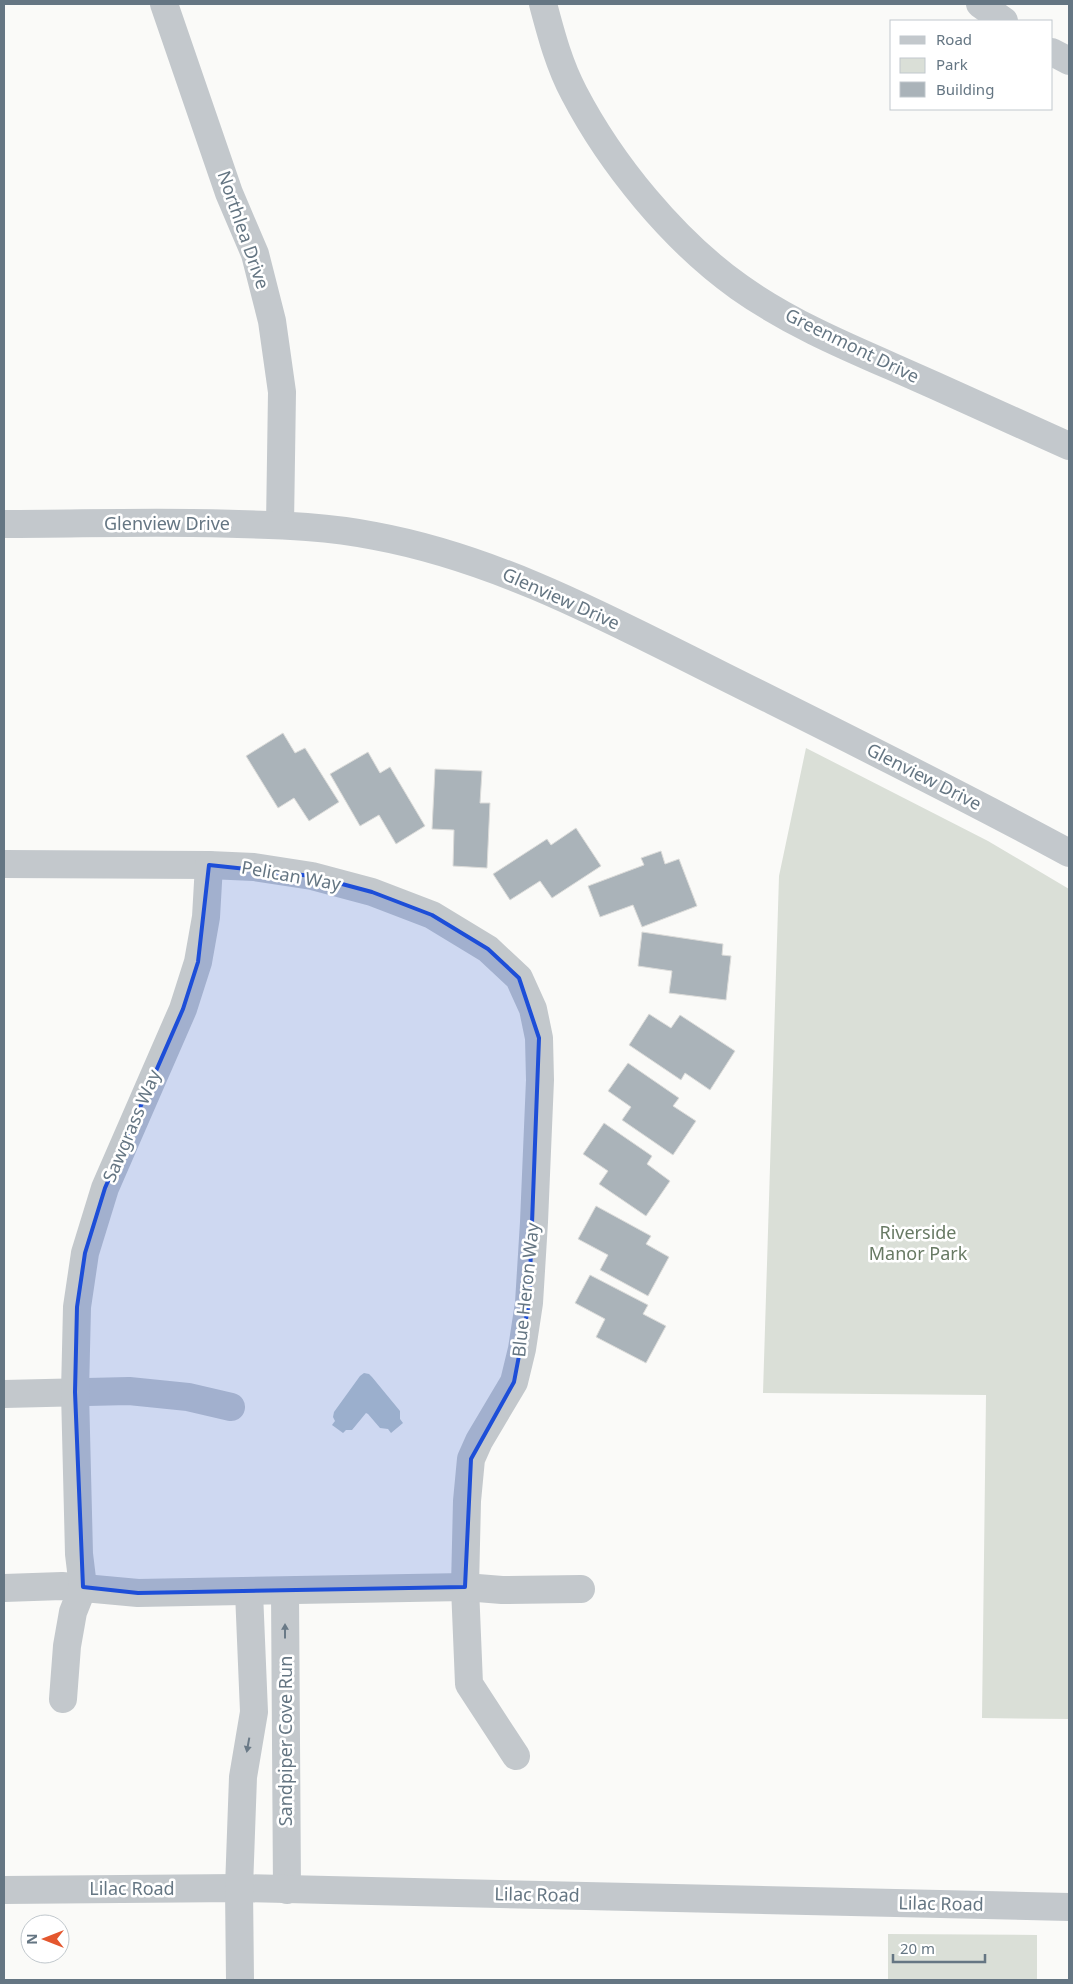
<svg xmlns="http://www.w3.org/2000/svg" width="1073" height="1984" viewBox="0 0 1073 1984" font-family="'Noto Sans',sans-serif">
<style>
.green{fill:#dadfd7}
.water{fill:#bbc7cb}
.building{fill:#aab3b9;stroke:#dcdcda}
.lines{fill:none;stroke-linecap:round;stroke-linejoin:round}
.minor{stroke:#c3c8cc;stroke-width:28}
.oneway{fill:#6a7a87}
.marked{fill:#1d4ed8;fill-opacity:0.2;stroke:#1d4ed8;stroke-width:4;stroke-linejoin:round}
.labels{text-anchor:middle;stroke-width:5;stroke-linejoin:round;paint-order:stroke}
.street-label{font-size:18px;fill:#657683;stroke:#fff}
.park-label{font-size:18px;fill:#687a64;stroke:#fff}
</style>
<rect width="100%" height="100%" fill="#fafaf8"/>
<!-- green -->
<g class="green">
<path d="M806,748L988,841L1069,889V1719L982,1718L986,1395L763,1393L779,876Z"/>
<path d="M888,1934L1037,1935V1980H888Z"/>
</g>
<!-- water -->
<path class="water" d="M364,1373L369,1374L372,1377L400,1411V1419L403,1423L391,1433L388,1429L380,1428L368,1414L366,1413L352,1430H346L343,1433L332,1425L335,1421L333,1417L334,1412L360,1376Z"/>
<!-- building -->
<g class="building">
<path d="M283,733L295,753L305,748L339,802L309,821L294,798L278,808L246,756Z"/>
<path d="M368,752L380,773L390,767L425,826L396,844L379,815L360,826L330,774Z"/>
<path d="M435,769L482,771L480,803H490L487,868L453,866L454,830L432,829Z"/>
<path d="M576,828L601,866L552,898L540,881L510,900L493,874L547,839L551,845Z"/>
<path d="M661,851L665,864L679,859L697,906L642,927L633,905L600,917L588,886L644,865L641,858Z"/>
<path d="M642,932L723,944L722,955L731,956L726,1000L669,993L672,971L638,966Z"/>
<path d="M649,1014L671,1028L680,1015L735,1051L710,1090L685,1073L681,1080L629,1045Z"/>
<path d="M628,1063L679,1098L673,1106L696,1121L673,1155L622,1120L631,1107L608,1091Z"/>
<path d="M604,1123L652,1156L647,1164L670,1181L646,1216L599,1184L608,1171L583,1154Z"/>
<path d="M596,1206L651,1236L646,1244L669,1257L648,1296L600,1270L608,1255L578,1239Z"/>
<path d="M590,1275L648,1305L643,1314L666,1326L646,1363L596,1337L605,1319L575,1303Z"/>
</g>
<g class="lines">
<!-- minor -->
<g class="minor">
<path d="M164,4L229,193L255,254L272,321L282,392L280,525"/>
<path d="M543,4C551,34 559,65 574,93C611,164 673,240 739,287C787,321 840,344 893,367C952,393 1011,420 1069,446"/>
<path d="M980,4L1004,21"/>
<path d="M1052,52L1069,61"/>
<path d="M4,524C82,524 160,521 238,524C284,525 330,527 375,536C499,559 611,620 723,676C839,734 955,791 1069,853"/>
<path d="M4,864L209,865L254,867L312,876L372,892L432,915L488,949L519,978L533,1009L539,1038L540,1080L534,1222L529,1303L522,1349L514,1382L479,1441L471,1459L467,1501L465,1587L469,1684L516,1756"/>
<path d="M4,1394L129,1391L188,1397L231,1407"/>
<path d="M4,1588L62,1586L138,1593L465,1587L502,1590L581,1589"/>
<path d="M285,1592L287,1890"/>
<path d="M63,1699L67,1646L73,1612L83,1587L79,1554L75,1392L77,1307L85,1253L105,1188L183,1009L198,962L206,917L209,865"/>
<path d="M4,1890L239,1888L1069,1907"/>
<path d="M240,1980L239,1888L243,1777L254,1712L249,1592"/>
</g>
</g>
<!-- one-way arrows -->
<defs><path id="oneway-solid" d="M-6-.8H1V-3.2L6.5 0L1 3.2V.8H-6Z" transform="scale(1.25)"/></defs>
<g class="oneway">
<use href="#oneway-solid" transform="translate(285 1631) rotate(-90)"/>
<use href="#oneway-solid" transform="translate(248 1745) rotate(100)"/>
</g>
<!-- marked area -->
<path class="marked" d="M209,865L312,876L372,892L432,915L488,949L519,978L539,1038L529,1303L514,1382L471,1459L465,1587L138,1593L83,1587L75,1392L77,1307L85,1253L105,1188L183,1009L198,962Z"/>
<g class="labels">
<!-- street labels -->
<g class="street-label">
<text transform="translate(243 230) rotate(71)" y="6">Northlea Drive</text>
<text transform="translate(852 346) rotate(26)" y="6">Greenmont Drive</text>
<text x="167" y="530">Glenview Drive</text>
<text transform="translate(561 599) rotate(24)" y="6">Glenview Drive</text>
<text transform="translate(924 777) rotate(27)" y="6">Glenview Drive</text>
<text transform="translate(291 876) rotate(10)" y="6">Pelican Way</text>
<text transform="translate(132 1126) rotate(-67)" y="6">Sawgrass Way</text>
<text transform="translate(526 1290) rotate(-84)" y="6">Blue Heron Way</text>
<text transform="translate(286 1741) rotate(-90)" y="6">Sandpiper Cove Run</text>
<text x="132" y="1895">Lilac Road</text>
<text transform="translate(537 1895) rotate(1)" y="6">Lilac Road</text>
<text transform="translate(941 1904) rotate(1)" y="6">Lilac Road</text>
</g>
<!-- park labels -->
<g class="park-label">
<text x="918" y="1239">Riverside<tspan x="918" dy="21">Manor Park</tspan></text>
</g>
</g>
<!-- border -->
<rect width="1073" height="1984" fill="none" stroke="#657683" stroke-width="10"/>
<!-- legend -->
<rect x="890" y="20" width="162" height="90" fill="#ffffff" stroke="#c1c8cd"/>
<rect x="900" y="36" width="25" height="8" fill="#c3c8cc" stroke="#c1c8cd"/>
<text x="936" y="45" font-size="15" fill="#657683">Road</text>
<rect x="900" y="58" width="25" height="15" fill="#dadfd7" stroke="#c1c8cd"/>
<text x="936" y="70" font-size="15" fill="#657683">Park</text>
<rect x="900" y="82" width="25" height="15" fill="#aab3b9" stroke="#c1c8cd"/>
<text x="936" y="95" font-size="15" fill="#657683">Building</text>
<!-- north arrow -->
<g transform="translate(45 1939) rotate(270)"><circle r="24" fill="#ffffff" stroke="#c1c8cd"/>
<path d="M0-4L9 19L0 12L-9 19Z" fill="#e4572e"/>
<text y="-8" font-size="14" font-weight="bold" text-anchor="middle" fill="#657683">N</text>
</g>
<!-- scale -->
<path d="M893 1954v8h92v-8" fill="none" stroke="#657683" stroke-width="2.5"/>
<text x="900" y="1954" font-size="15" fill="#657683" stroke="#ffffff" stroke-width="4" paint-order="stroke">20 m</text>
</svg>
